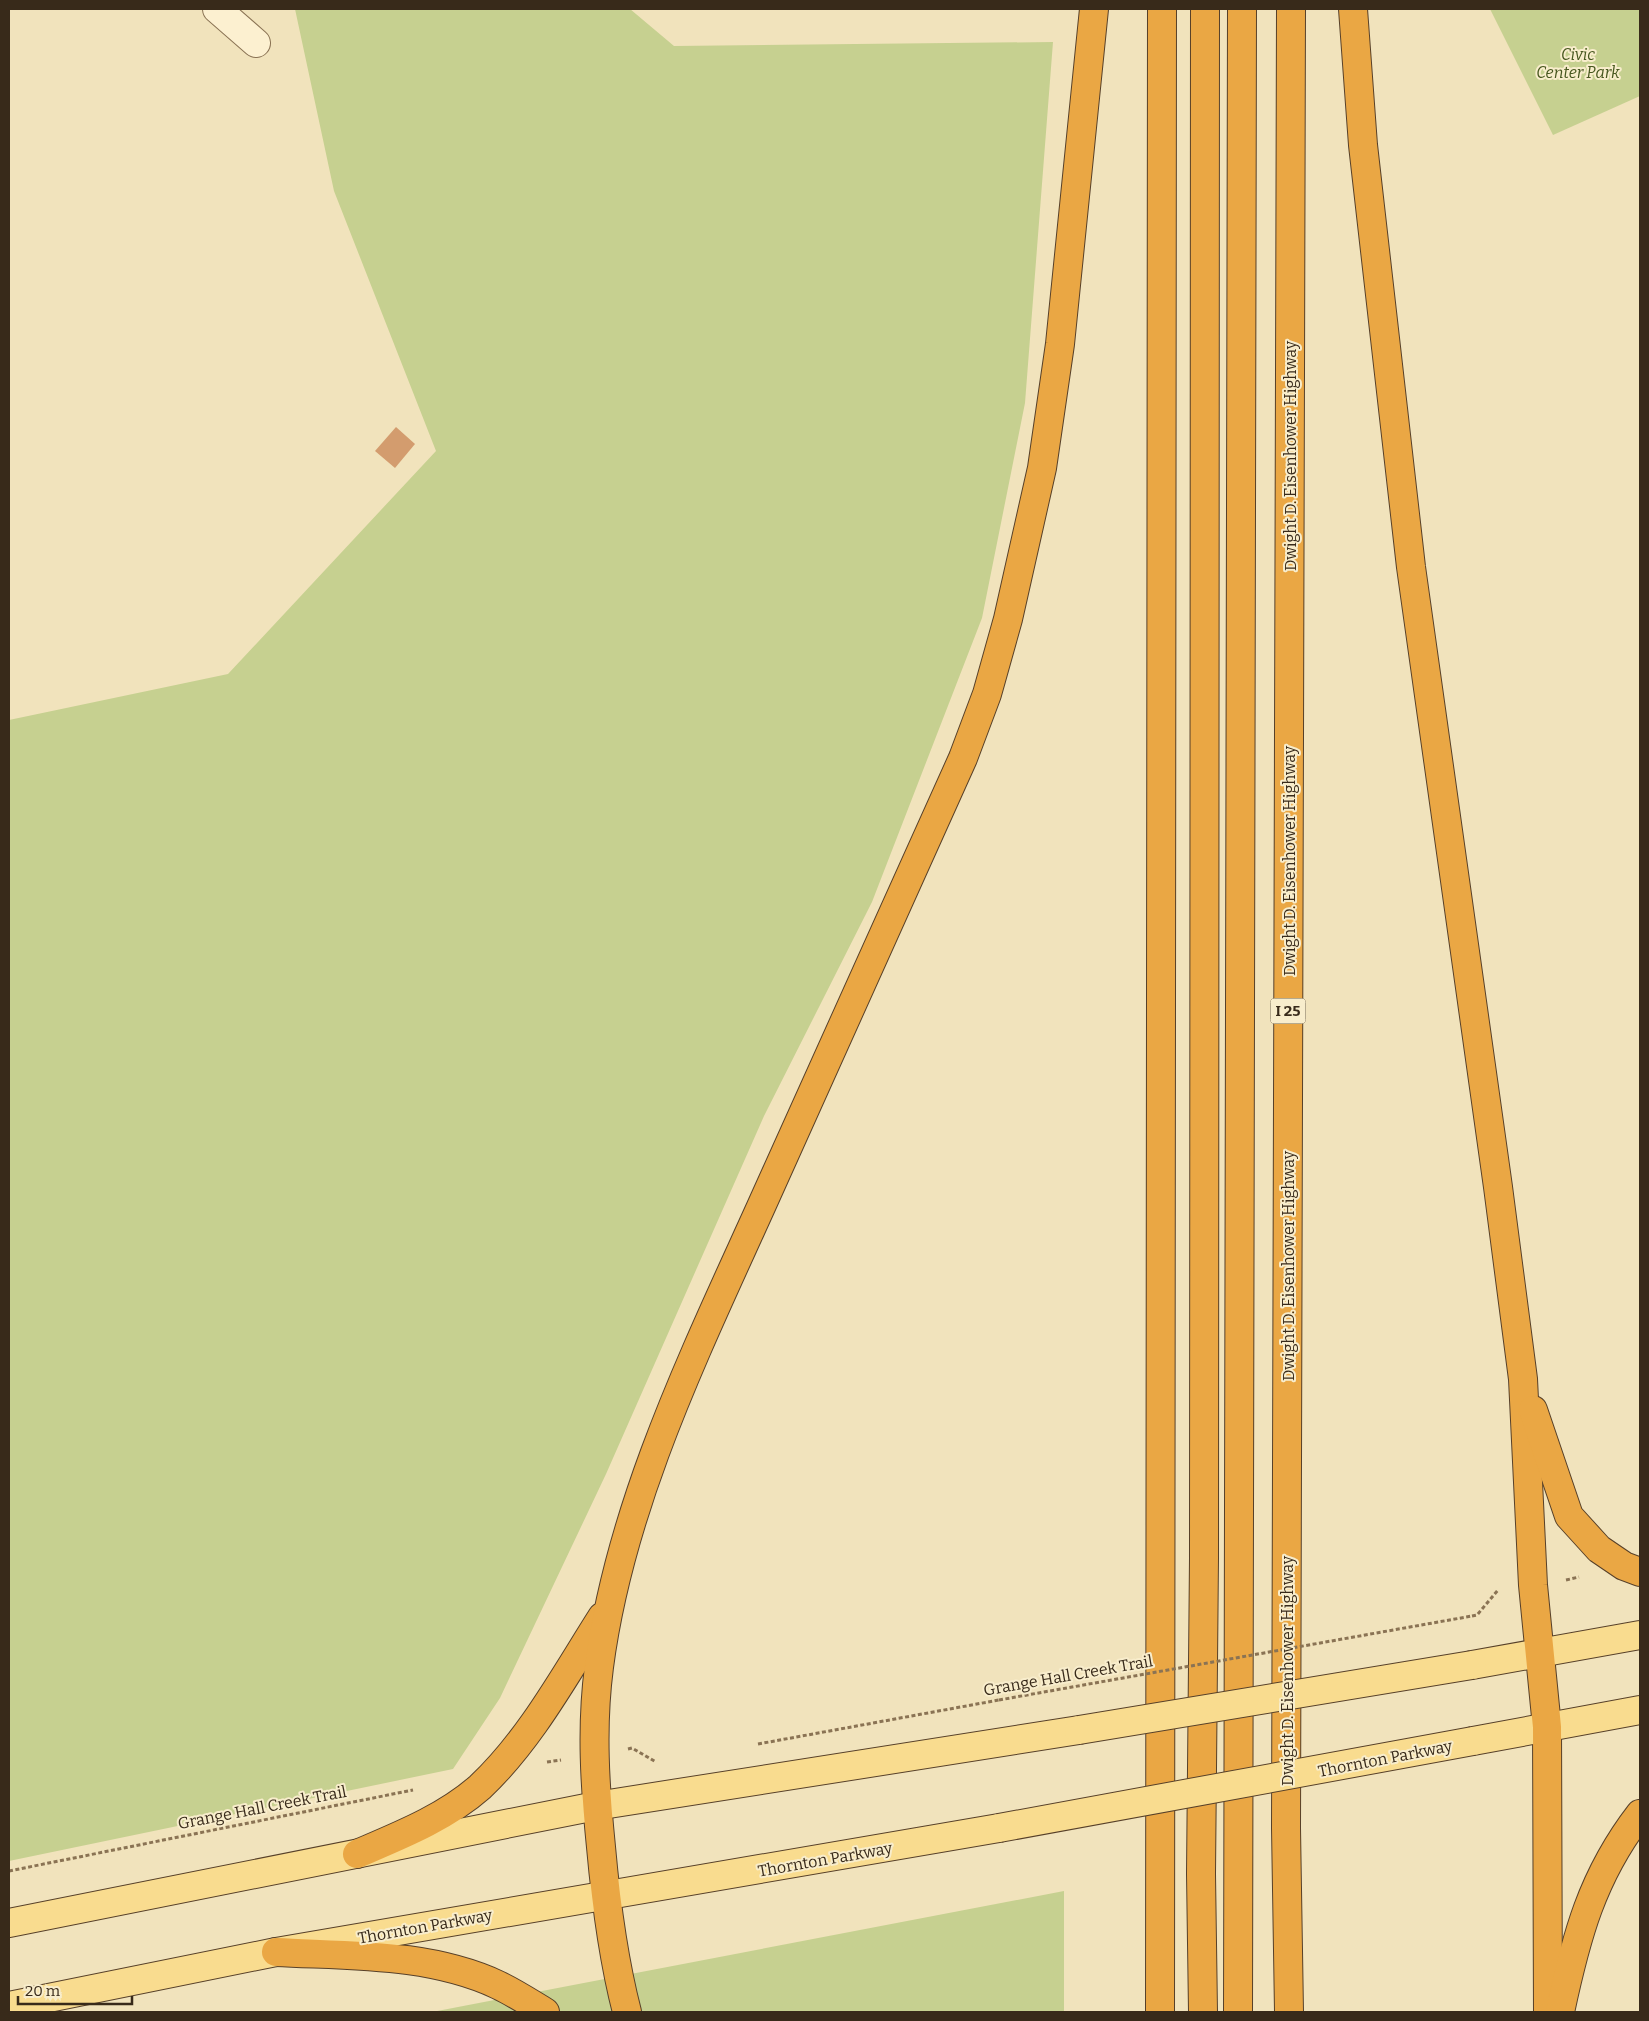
<svg xmlns="http://www.w3.org/2000/svg" width="1649" height="2021" viewBox="0 0 1649 2021" font-family="Bitter,serif">
<style>
.green{fill:#c6d090}
.building{fill:#d39c6e}
.lines{fill:none;stroke-linecap:round;stroke-linejoin:round}
.minor-casing{stroke:#8a7354;stroke-width:30}
.major-casing{stroke:#574029;stroke-width:30}
.highway-casing{stroke:#574029;stroke-width:30}
.path{stroke:#8a7354;stroke-width:3;stroke-dasharray:4 2.5;stroke-linecap:butt}
.minor{stroke:#fcf0d0;stroke-width:28}
.major{stroke:#f9dc8f;stroke-width:28}
.highway{stroke:#eaa744;stroke-width:28}
.major-bridge-casing{stroke:#574029;stroke-width:30;stroke-linecap:butt}
.path-bridge{stroke:#8a7354;stroke-width:3;stroke-dasharray:4 2.5;stroke-linecap:butt}
.major-bridge{stroke:#f9dc8f;stroke-width:28}
.labels{text-anchor:middle;stroke-width:4;stroke-linejoin:round;paint-order:stroke}
.shield{fill:#f8edcc;stroke:#72644f;stroke-width:1}
.shield-label{font-size:15px;font-weight:bold;fill:#382a1a}
.park-label{font-size:16px;font-style:italic;fill:#47571f;stroke:#f8edcc}
.street-label{font-size:16px;fill:#382a1a;stroke:#f8edcc}
</style>
<rect width="100%" height="100%" fill="#f1e3bc"/>
<!-- green -->
<g class="green">
<path d="M295,9H630L674,46L1053,42L1025,403L982,618L872,902L764,1116L606,1474L500,1698L453,1769L9,1861V720L228,674L436,451L334,191Z"/>
<path d="M1490,9H1640V96L1553,135Z"/>
<path d="M1064,1891V2012H432Z"/>
</g>
<!-- building -->
<path class="building" d="M396,427L415,444L395,468L375,451Z"/>
<g class="lines">
<defs>
<path id="minor" d="M217,9L256,43"/>
<g id="major">
<path d="M1472,1665L1640,1635"/>
<path d="M1473,1741L1640,1710"/>
<path d="M9,1923L596,1806L1079,1730"/>
<path d="M9,2006L276,1952L999,1828"/>
</g>
<g id="highway">
<path d="M1353,9L1363,145L1411,567L1498,1187L1523,1379L1533,1585L1547,1727L1548,2012"/>
<path d="M1533,1410L1569,1516L1599,1549L1624,1566L1640,1572"/>
<path d="M357,1854C399,1836 445,1818 480,1787C530,1740 565,1675 602,1617"/>
<path d="M276,1952C350,1956 430,1953 498,1985C515,1993 530,2003 545,2012"/>
<path d="M627,2012C613,1958 606,1903 601,1847C595,1787 591,1728 599,1667C620,1506 694,1355 760,1209C828,1058 896,908 963,758L987,694L1008,619L1042,468L1060,344L1094,9"/>
<path d="M1160,2012L1162,9"/>
<path d="M1203,2012L1201,1874L1204,1558L1205,9"/>
<path d="M1238,2012L1242,9"/>
<path d="M1289,2012L1286,1828L1291,9"/>
<path d="M1560,2012C1576,1937 1592,1876 1640,1814"/>
</g>
</defs>
<!-- minor casing -->
<use href="#minor" class="minor-casing"/>
<!-- major casing -->
<use href="#major" class="major-casing"/>
<!-- highway casing -->
<use href="#highway" class="highway-casing"/>
<!-- path -->
<g class="path">
<path d="M1566,1580L1579,1577"/>
<path d="M1472,1616L1477,1615L1498,1590"/>
<path d="M758,1744L999,1700"/>
<path d="M628,1749L632,1748L656,1762"/>
<path d="M547,1762L561,1760"/>
<path d="M9,1871L413,1790"/>
</g>
<!-- minor -->
<use href="#minor" class="minor"/>
<!-- major -->
<use href="#major" class="major"/>
<!-- highway -->
<use href="#highway" class="highway"/>
<defs>
<g id="major-bridge">
<path d="M1079,1730L1472,1665"/>
<path d="M999,1828L1473,1741"/>
</g>
</defs>
<!-- major-bridge casing -->
<use href="#major-bridge" class="major-bridge-casing"/>
<!-- path-bridge -->
<path class="path-bridge" d="M999,1700L1472,1616"/>
<!-- major-bridge -->
<use href="#major-bridge" class="major-bridge"/>
</g>
<g class="labels">
<!-- shield labels -->
<rect class="shield" x="1270.5" y="998.5" width="35" height="25" rx="4"/>
<g class="shield-label">
<text x="1288" y="1016">I 25</text>
</g>
<!-- park labels -->
<g class="park-label">
<text x="1578" y="60">Civic<tspan x="1578" dy="18">Center Park</tspan></text>
</g>
<!-- street labels -->
<g class="street-label">
<text transform="translate(1290 456) rotate(-90)" y="6">Dwight D. Eisenhower Highway</text>
<text transform="translate(1289 861) rotate(-90)" y="6">Dwight D. Eisenhower Highway</text>
<text transform="translate(1288 1266) rotate(-90)" y="6">Dwight D. Eisenhower Highway</text>
<text transform="translate(1287 1671) rotate(-90)" y="6">Dwight D. Eisenhower Highway</text>
<text transform="translate(1068 1675) rotate(-10)" y="6">Grange Hall Creek Trail</text>
<text transform="translate(1385 1758) rotate(-11)" y="6">Thornton Parkway</text>
<text transform="translate(262 1807) rotate(-11)" y="6">Grange Hall Creek Trail</text>
<text transform="translate(825 1859) rotate(-10)" y="6">Thornton Parkway</text>
<text transform="translate(425 1926) rotate(-10)" y="6">Thornton Parkway</text>
</g>
</g>
<!-- border -->
<rect width="1649" height="2021" fill="none" stroke="#382a1a" stroke-width="20"/>
<!-- scale -->
<path d="M18 1996v8h114v-8" fill="none" stroke="#382a1a" stroke-width="2.5"/>
<text x="25" y="1996" font-size="15" fill="#382a1a" stroke="#f8edcc" stroke-width="4" paint-order="stroke">20 m</text>
</svg>
